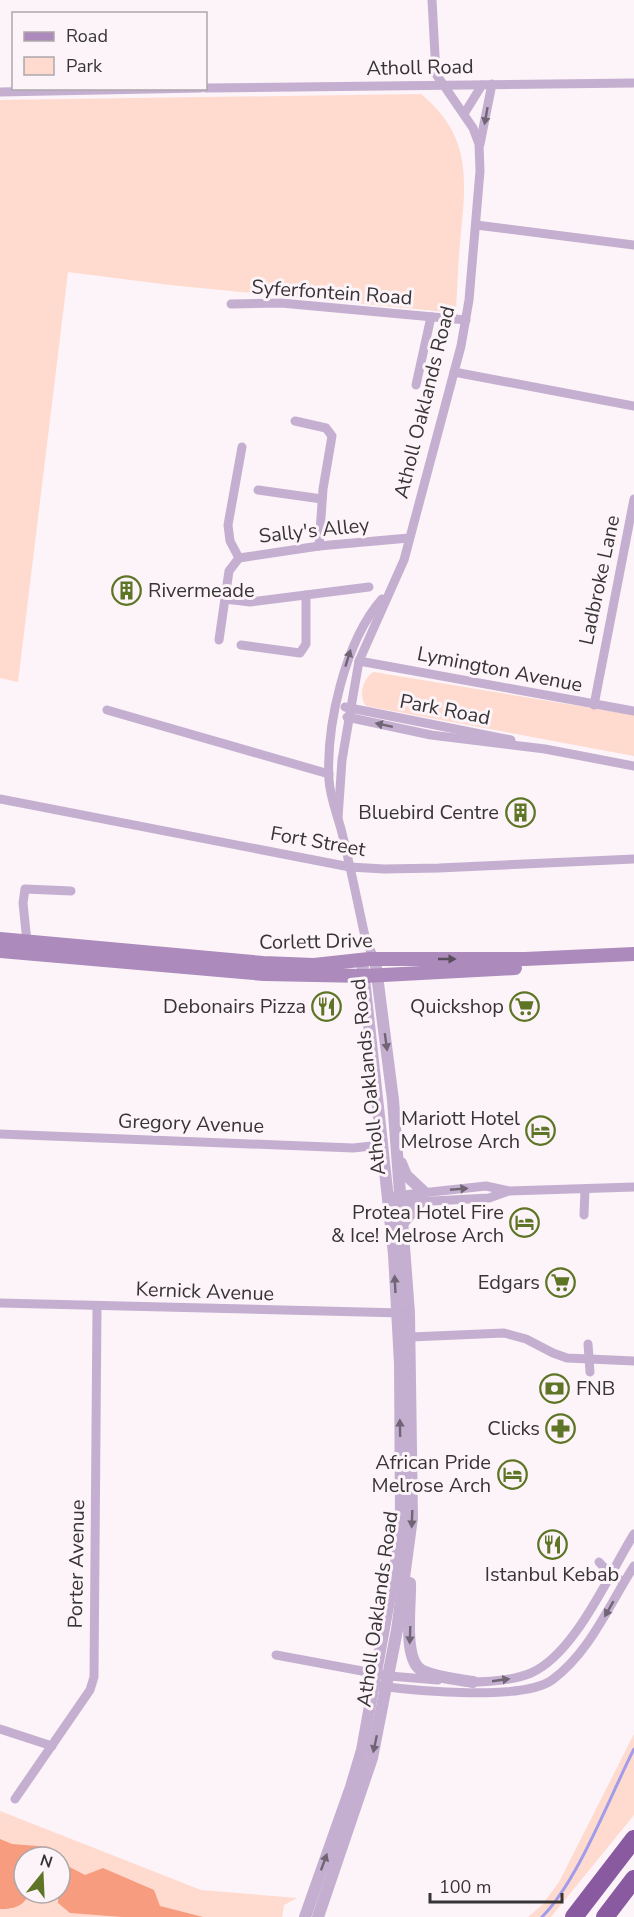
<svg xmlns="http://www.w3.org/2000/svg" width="634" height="1917" viewBox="0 0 634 1917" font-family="'Nunito Sans',sans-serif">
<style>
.green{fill:#ffdace;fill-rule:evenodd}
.forest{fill:#f79c7e}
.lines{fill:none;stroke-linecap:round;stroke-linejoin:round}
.stream{stroke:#a19bec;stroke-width:3}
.minor{stroke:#c5afd0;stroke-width:9}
.tertiary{stroke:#c5afd0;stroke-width:12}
.secondary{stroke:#ac8bbc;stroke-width:14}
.motorway{stroke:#8a5aa0;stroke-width:18}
.oneway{fill:#706574}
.oneway2{fill:#5a4e5e}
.labels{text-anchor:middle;stroke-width:6;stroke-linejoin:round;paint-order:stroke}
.street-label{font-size:20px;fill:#373436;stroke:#fcf4f9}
.poi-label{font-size:20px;fill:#373436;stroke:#fcf4f9;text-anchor:end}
</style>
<rect width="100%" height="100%" fill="#fcf4f9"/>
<!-- green -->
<g class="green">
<path d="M421,94C473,137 466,181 460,243C458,266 457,289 456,313L170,285L68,272L18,682L0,678V100Z"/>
<path d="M374,672L634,715V756L366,706C358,696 363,677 374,672Z"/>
<path d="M634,1734V1815L551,1917H528L542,1905L559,1882Z"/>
<path d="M0,1811L201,1890L297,1898L284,1905L282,1917H0ZM24,1857H60V1893H24Z"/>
</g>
<!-- forest -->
<g class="forest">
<path d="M0,1839L12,1844L50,1847L52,1857H24V1893H29C24,1907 13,1909 0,1909Z"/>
<path d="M60,1862L85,1875L103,1868L154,1890L160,1906L203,1917H122L70,1913L58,1903Z"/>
</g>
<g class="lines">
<!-- stream -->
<path class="stream" d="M542,1917C579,1879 609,1798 634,1749"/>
<!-- minor -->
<g class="minor">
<path d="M206,88L634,83"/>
<path d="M0,92L201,88"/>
<path d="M464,114L482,85"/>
<path d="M480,144L492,84"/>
<path d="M476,225L634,245"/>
<path d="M231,304L281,303L466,320"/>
<path d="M454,372L634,406"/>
<path d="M416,385L431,317"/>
<path d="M295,421L326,428L332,436L323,489L319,546"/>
<path d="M258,490L322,499"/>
<path d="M239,558L230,541L228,525L242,447"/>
<path d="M225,599L250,602L369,587"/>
<path d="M219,640L229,571L239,558L319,546L409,538"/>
<path d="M241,645L300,653L306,644V595"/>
<path d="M359,661L634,711"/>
<path d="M594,705L634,499"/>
<path d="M345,707L511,740"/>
<path d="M107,710L329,774"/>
<path d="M347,717L431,735L545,749L634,766"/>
<path d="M0,799L350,867L384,869L439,868L634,859"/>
<path d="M338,818L342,760L359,661L404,560L461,346L469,300L480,171L479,144L473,128L436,74L432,0"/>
<path d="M27,942L23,903L25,889L71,891"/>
<path d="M375,960L366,941C358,905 351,869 342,833C338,816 330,798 329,780C326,725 345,641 382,599"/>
<path d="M0,1134L353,1148L381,1145"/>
<path d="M394,1196L486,1186L509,1191L634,1187"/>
<path d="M395,1203L489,1198L506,1192"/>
<path d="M584,1215L585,1189"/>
<path d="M0,1303L402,1313"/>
<path d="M411,1337L504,1333L526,1339L553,1353L567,1358L634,1361"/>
<path d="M588,1344L590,1372"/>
<path d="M599,1562L609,1573L624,1582"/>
<path d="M276,1655L389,1676L438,1680"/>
<path d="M467,1682C487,1682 512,1681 531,1673C575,1654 609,1574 634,1534"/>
<path d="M380,1686C416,1691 523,1701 552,1680C590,1652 609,1605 634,1566"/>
<path d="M0,1729L52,1746"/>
<path d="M15,1799L90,1690L94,1677L97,1306"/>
</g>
<!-- tertiary -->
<g class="tertiary">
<path d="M401,1163L406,1175L424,1192"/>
<path d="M402,1224L421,1201"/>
<path d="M410,1583C411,1604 402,1662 423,1671C438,1678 457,1679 473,1682"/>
<path d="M305,1917L351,1787L362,1750L398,1551L401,1520L400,1364L394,1254L362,960"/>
<path d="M318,1917L372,1758L397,1630L412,1518L409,1313L393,1100L375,960"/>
</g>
<!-- secondary -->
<g class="secondary">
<path d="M0,939L263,963L314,965L369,959H525L634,954"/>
<path d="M0,951L264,974L365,976L515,968"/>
</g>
<!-- motorway -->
<g class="motorway">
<path d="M574,1917L634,1839"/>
<path d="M605,1917L634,1879"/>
</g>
</g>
<!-- one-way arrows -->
<defs><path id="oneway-solid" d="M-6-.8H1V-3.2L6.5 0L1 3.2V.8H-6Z" transform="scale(1.5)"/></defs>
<g class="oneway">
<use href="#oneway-solid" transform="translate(486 116) rotate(100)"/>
<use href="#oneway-solid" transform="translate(348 658) rotate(-73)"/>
<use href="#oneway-solid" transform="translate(384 725) rotate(-168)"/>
<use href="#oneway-solid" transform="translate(386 1042) rotate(82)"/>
<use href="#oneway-solid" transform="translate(459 1189) rotate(-5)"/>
<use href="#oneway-solid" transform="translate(395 1284) rotate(-93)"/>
<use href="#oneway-solid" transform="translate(400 1428) rotate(-91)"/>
<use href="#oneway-solid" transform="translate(412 1519) rotate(92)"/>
<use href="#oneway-solid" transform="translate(609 1609) rotate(120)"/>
<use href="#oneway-solid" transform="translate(410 1635) rotate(92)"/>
<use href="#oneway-solid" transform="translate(501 1680) rotate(-8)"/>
<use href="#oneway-solid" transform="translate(375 1744) rotate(102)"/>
<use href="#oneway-solid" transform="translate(324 1862) rotate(-70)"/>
</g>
<use class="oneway2" href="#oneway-solid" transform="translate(447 959)"/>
<!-- icons -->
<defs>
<symbol id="building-ring" viewBox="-11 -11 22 22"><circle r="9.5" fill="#fcf4f9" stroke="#5e7526" stroke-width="1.5"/><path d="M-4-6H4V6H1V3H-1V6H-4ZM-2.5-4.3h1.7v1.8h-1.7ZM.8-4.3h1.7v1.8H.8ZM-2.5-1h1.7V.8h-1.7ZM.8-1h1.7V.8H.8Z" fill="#5e7526"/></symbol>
<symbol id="restaurant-ring" viewBox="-11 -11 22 22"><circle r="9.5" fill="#fcf4f9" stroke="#5e7526" stroke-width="1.5"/><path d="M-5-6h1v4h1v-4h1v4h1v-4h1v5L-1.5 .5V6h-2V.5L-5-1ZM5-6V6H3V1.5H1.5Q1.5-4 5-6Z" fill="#5e7526"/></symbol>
<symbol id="supermarket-ring" viewBox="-11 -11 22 22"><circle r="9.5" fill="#fcf4f9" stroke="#5e7526" stroke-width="1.5"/><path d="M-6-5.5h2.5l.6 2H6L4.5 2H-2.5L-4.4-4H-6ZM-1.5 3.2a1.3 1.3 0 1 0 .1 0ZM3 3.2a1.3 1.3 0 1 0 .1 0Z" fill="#5e7526"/></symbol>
<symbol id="hotel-ring" viewBox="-11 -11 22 22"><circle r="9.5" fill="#fcf4f9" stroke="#5e7526" stroke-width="1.5"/><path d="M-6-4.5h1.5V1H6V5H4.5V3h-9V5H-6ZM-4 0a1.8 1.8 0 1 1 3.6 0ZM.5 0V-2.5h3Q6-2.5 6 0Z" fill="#5e7526"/></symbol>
<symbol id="bank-ring" viewBox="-11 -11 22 22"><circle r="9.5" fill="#fcf4f9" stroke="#5e7526" stroke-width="1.5"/><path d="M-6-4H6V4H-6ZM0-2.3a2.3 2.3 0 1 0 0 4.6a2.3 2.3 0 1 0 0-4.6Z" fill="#5e7526"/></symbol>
<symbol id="pharmacy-ring" viewBox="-11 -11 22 22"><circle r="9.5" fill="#fcf4f9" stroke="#5e7526" stroke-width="1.5"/><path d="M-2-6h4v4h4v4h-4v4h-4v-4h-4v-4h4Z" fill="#5e7526"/></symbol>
</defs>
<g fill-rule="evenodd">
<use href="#building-ring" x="110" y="574" width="33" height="33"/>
<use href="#building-ring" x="504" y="796" width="33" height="33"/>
<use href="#restaurant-ring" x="310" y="990" width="33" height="33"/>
<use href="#supermarket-ring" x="508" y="990" width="33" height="33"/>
<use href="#hotel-ring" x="524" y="1114" width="33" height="33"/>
<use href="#hotel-ring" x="508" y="1206" width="33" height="33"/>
<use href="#supermarket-ring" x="544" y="1266" width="33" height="33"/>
<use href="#bank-ring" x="538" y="1372" width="33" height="33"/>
<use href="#pharmacy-ring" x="544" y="1412" width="33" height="33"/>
<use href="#hotel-ring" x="496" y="1458" width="33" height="33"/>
<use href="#restaurant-ring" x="536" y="1528" width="33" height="33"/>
</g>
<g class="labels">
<!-- street labels -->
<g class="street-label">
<text transform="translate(420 67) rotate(-1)" y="7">Atholl Road</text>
<text transform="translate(332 292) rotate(4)" y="7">Syferfontein Road</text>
<text transform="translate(424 402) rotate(-76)" y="7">Atholl Oaklands Road</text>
<text transform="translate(314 530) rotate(-6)" y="7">Sally's Alley</text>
<text transform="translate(599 580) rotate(-78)" y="7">Ladbroke Lane</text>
<text transform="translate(500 669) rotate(11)" y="7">Lymington Avenue</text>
<text transform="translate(445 709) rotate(11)" y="7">Park Road</text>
<text transform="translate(318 841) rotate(10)" y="7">Fort Street</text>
<text transform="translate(316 941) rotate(-1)" y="7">Corlett Drive</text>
<text transform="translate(368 1077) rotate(-96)" y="7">Atholl Oaklands Road</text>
<text transform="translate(191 1123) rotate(2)" y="7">Gregory Avenue</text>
<text transform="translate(205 1291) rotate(2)" y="7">Kernick Avenue</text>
<text transform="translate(76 1564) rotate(-89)" y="7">Porter Avenue</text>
<text transform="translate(377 1609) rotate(-82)" y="7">Atholl Oaklands Road</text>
</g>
<!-- poi labels -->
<g class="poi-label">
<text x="148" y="597" text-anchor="start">Rivermeade</text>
<text x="499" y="819">Bluebird Centre</text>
<text x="306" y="1013">Debonairs Pizza</text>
<text x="504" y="1013">Quickshop</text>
<text x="520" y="1125">Mariott Hotel<tspan x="520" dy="23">Melrose Arch</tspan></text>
<text x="504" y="1219">Protea Hotel Fire<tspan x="504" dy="23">&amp; Ice! Melrose Arch</tspan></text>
<text x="540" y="1289">Edgars</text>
<text x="576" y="1395" text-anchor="start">FNB</text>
<text x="540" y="1435">Clicks</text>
<text x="491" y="1469">African Pride<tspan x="491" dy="23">Melrose Arch</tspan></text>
<text x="552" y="1581" text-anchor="middle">Istanbul Kebab</text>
</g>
</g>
<!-- legend -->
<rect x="12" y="12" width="195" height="78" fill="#fcf4f9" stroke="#ada7ab" stroke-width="1.5"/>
<rect x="24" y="32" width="30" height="9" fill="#ac8bbc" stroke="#ada7ab" stroke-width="1.5"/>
<text x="66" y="42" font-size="18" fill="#373436">Road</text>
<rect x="24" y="57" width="30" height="18" fill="#ffdace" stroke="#ada7ab" stroke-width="1.5"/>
<text x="66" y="72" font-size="18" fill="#373436">Park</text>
<!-- north arrow -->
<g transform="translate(42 1875) rotate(18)"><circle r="28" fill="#fcf4f9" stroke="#ada7ab" stroke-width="1.5"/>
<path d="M0-4.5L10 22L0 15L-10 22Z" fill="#5e7526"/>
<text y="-9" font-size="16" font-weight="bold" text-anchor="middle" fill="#373436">N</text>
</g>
<!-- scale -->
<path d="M430 1893v9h132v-9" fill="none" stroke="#373436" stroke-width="3"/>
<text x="439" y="1893" font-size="18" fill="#373436" stroke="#fcf4f9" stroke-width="4.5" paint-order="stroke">100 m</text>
</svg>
